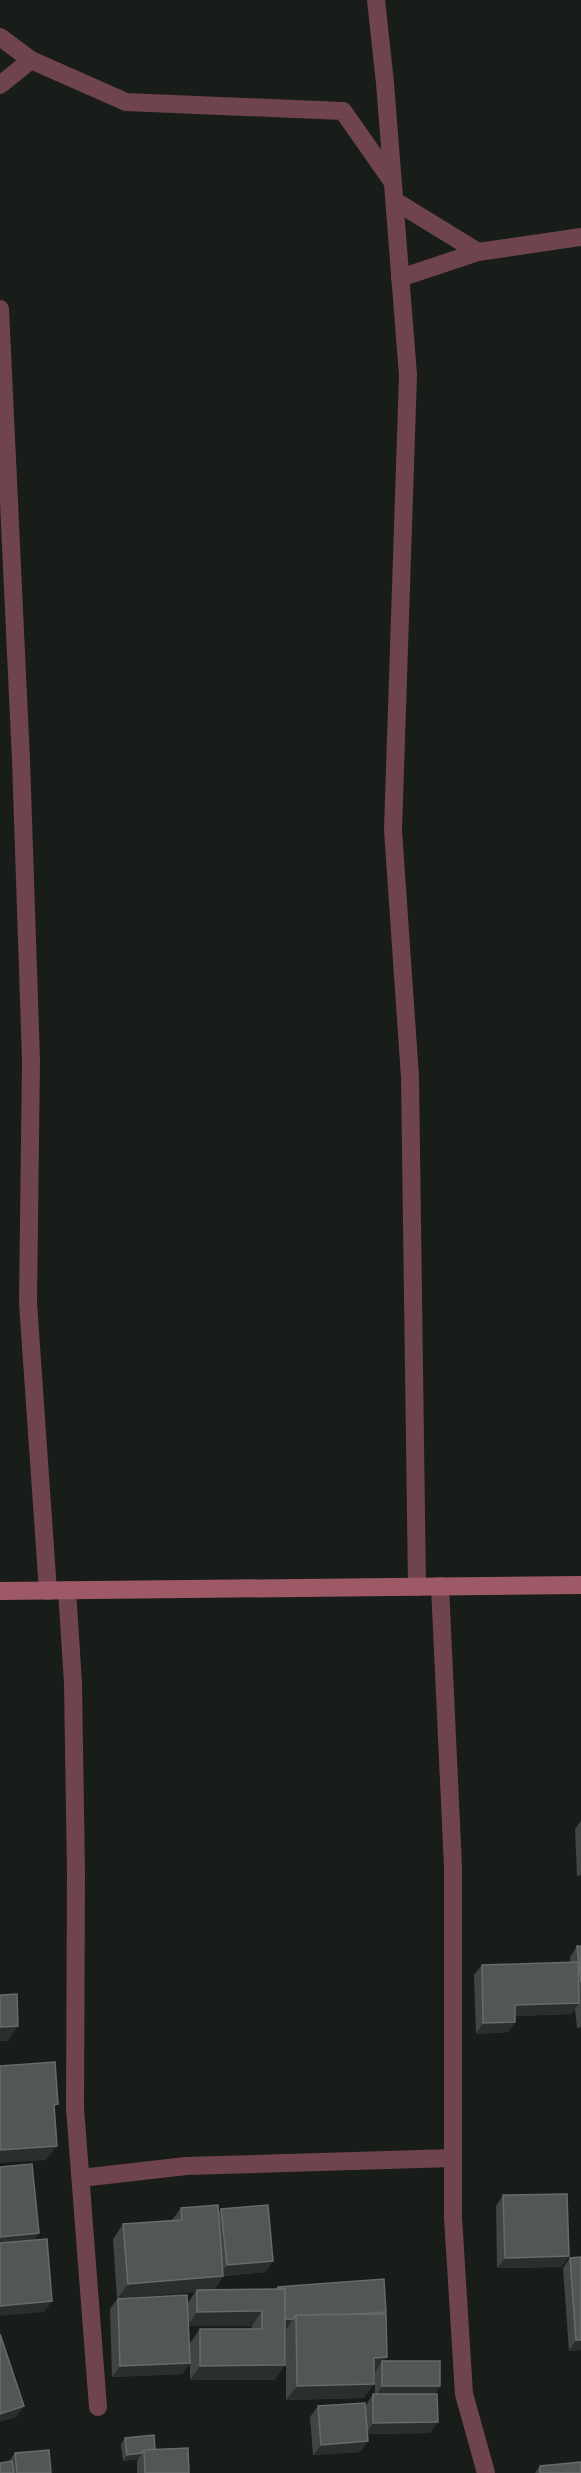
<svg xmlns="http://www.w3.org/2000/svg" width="581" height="2473" viewBox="0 0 581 2473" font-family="'Exo 2',sans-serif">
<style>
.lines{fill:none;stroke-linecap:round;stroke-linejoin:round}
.street{stroke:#6f444c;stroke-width:18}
.secondary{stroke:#9e5967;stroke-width:18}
.wall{fill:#414643;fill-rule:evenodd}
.shaded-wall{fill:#2a2f2c}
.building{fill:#525654;stroke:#676b69;stroke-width:1.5}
</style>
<rect width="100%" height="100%" fill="#181d1a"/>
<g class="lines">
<!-- street -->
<g class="street">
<path d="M376,0L385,83L408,375L393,830L410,1077L417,1587"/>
<path d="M0,37L31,60L126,102L343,111L392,181"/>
<path d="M0,85L31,60"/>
<path d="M395,201L478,252"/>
<path d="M400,278L478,252L581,237"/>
<path d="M0,309L21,760L31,1060L28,1303L48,1591"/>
<path d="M440,1586L453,1867V2217L464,2394L486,2473"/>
<path d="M67,1590L73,1683L76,1873L75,2108L98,2407"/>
<path d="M81,2178L186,2166L453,2158"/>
</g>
<!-- secondary -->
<path class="secondary" d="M0,1591L581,1585"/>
</g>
<!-- wall -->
<g class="wall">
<path d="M581,1821V1875L577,1876L575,1829Z"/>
<path d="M577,1946H581V2027L577,2028L575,2009L571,2014L515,2016V2022L508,2032L476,2034L474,1975L482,1965L570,1963V1957Z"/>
<path d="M503,2195L569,2256L561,2267L497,2268L496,2206Z"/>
<path d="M181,2208L218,2214L221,2209L266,2272L223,2276L214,2290L276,2289L278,2287L386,2312L385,2314L387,2357L384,2361L440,2386L435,2394L430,2433L367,2434L368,2441L360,2452L313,2455L310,2417L318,2406L366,2416V2405L373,2394H375V2372L364,2398L286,2400V2330H285L275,2380H190V2343L200,2329H252V2326H189L190,2363L182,2374L112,2377L110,2309L117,2299L113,2239L123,2224L172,2220ZM195,2292L188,2303L120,2298Z"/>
<path d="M581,2257V2350L569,2351L563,2268L570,2258Z"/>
<path d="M125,2438L155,2449L189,2473H137V2461L138,2459L123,2461L121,2444Z"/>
<path d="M15,2453L51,2473H0Z"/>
<path d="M540,2466L581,2473H535Z"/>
</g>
<!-- shaded-wall -->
<g class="shaded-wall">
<path d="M579,2003L571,2014L507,2016L515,2005Z"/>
<path d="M515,2022L508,2032L476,2034L483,2023Z"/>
<path d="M18,2026L8,2041H0V2027Z"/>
<path d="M57,2146L46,2160L0,2163V2150Z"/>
<path d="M39,2233L32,2244L0,2247V2237Z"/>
<path d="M569,2256L561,2267L497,2268L505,2258Z"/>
<path d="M273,2261L266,2272L219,2276L227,2265Z"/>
<path d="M223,2276L213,2291L197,2290L195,2292L117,2299L128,2284Z"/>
<path d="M52,2301L44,2312L0,2316V2306Z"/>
<path d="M262,2311L252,2326H187L197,2312Z"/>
<path d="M293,2319L286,2330H275L282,2320Z"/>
<path d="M576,2340H581V2350L569,2351Z"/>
<path d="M387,2357L382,2364V2361L375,2372L364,2373L374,2358Z"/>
<path d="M190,2363L182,2374L112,2377L120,2366Z"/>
<path d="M285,2365L275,2380H190L200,2366Z"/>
<path d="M374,2384L364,2398L286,2400L297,2386Z"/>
<path d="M382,2386H440L433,2397H375Z"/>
<path d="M24,2406L16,2417L0,2422V2414Z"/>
<path d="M438,2422L430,2433L366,2434L373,2423Z"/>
<path d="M368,2441L360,2452L313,2455L321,2445Z"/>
<path d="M142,2453L138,2459L123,2461L127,2455Z"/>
</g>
<!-- building -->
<g class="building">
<path d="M577,1946H581V1982Z"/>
<path d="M578,1962L579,2003L515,2005V2022L483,2023L482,1965Z"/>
<path d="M17,1994L18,2026L0,2027V1995Z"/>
<path d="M55,2062L58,2104L54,2105L57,2146L0,2150V2066Z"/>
<path d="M32,2164L39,2233L0,2237V2167Z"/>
<path d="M567,2194L569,2256L505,2258L503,2195Z"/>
<path d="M218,2205L223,2276L128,2284L123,2224L182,2220L181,2208Z"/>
<path d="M268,2205L273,2261L227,2265L221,2209Z"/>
<path d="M47,2239L52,2301L0,2306V2243Z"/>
<path d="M581,2257V2340H576L570,2258Z"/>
<path d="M384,2279L386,2312L357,2314L296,2315L293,2319H285V2289H278V2287Z"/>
<path d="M285,2289V2365L200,2366V2329H262V2311L197,2312V2290Z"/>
<path d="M187,2295L190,2363L120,2366L118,2299Z"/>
<path d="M386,2314L387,2357L374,2358V2384L297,2386L296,2315Z"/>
<path d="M0,2334L24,2406L0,2414Z"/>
<rect x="382" y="2361" width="58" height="25"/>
<path d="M373,2394H437L438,2422L373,2423Z"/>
<path d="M365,2403L368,2441L321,2445L318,2406Z"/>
<path d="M154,2435L155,2449L144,2450L142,2453L127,2455L125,2438Z"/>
<path d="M188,2448L189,2473H145L144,2450Z"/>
<path d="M49,2450L51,2473H17L15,2453Z"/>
<path d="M12,2461L14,2473H0V2463Z"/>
<path d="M581,2462V2473H540V2466Z"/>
</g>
</svg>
